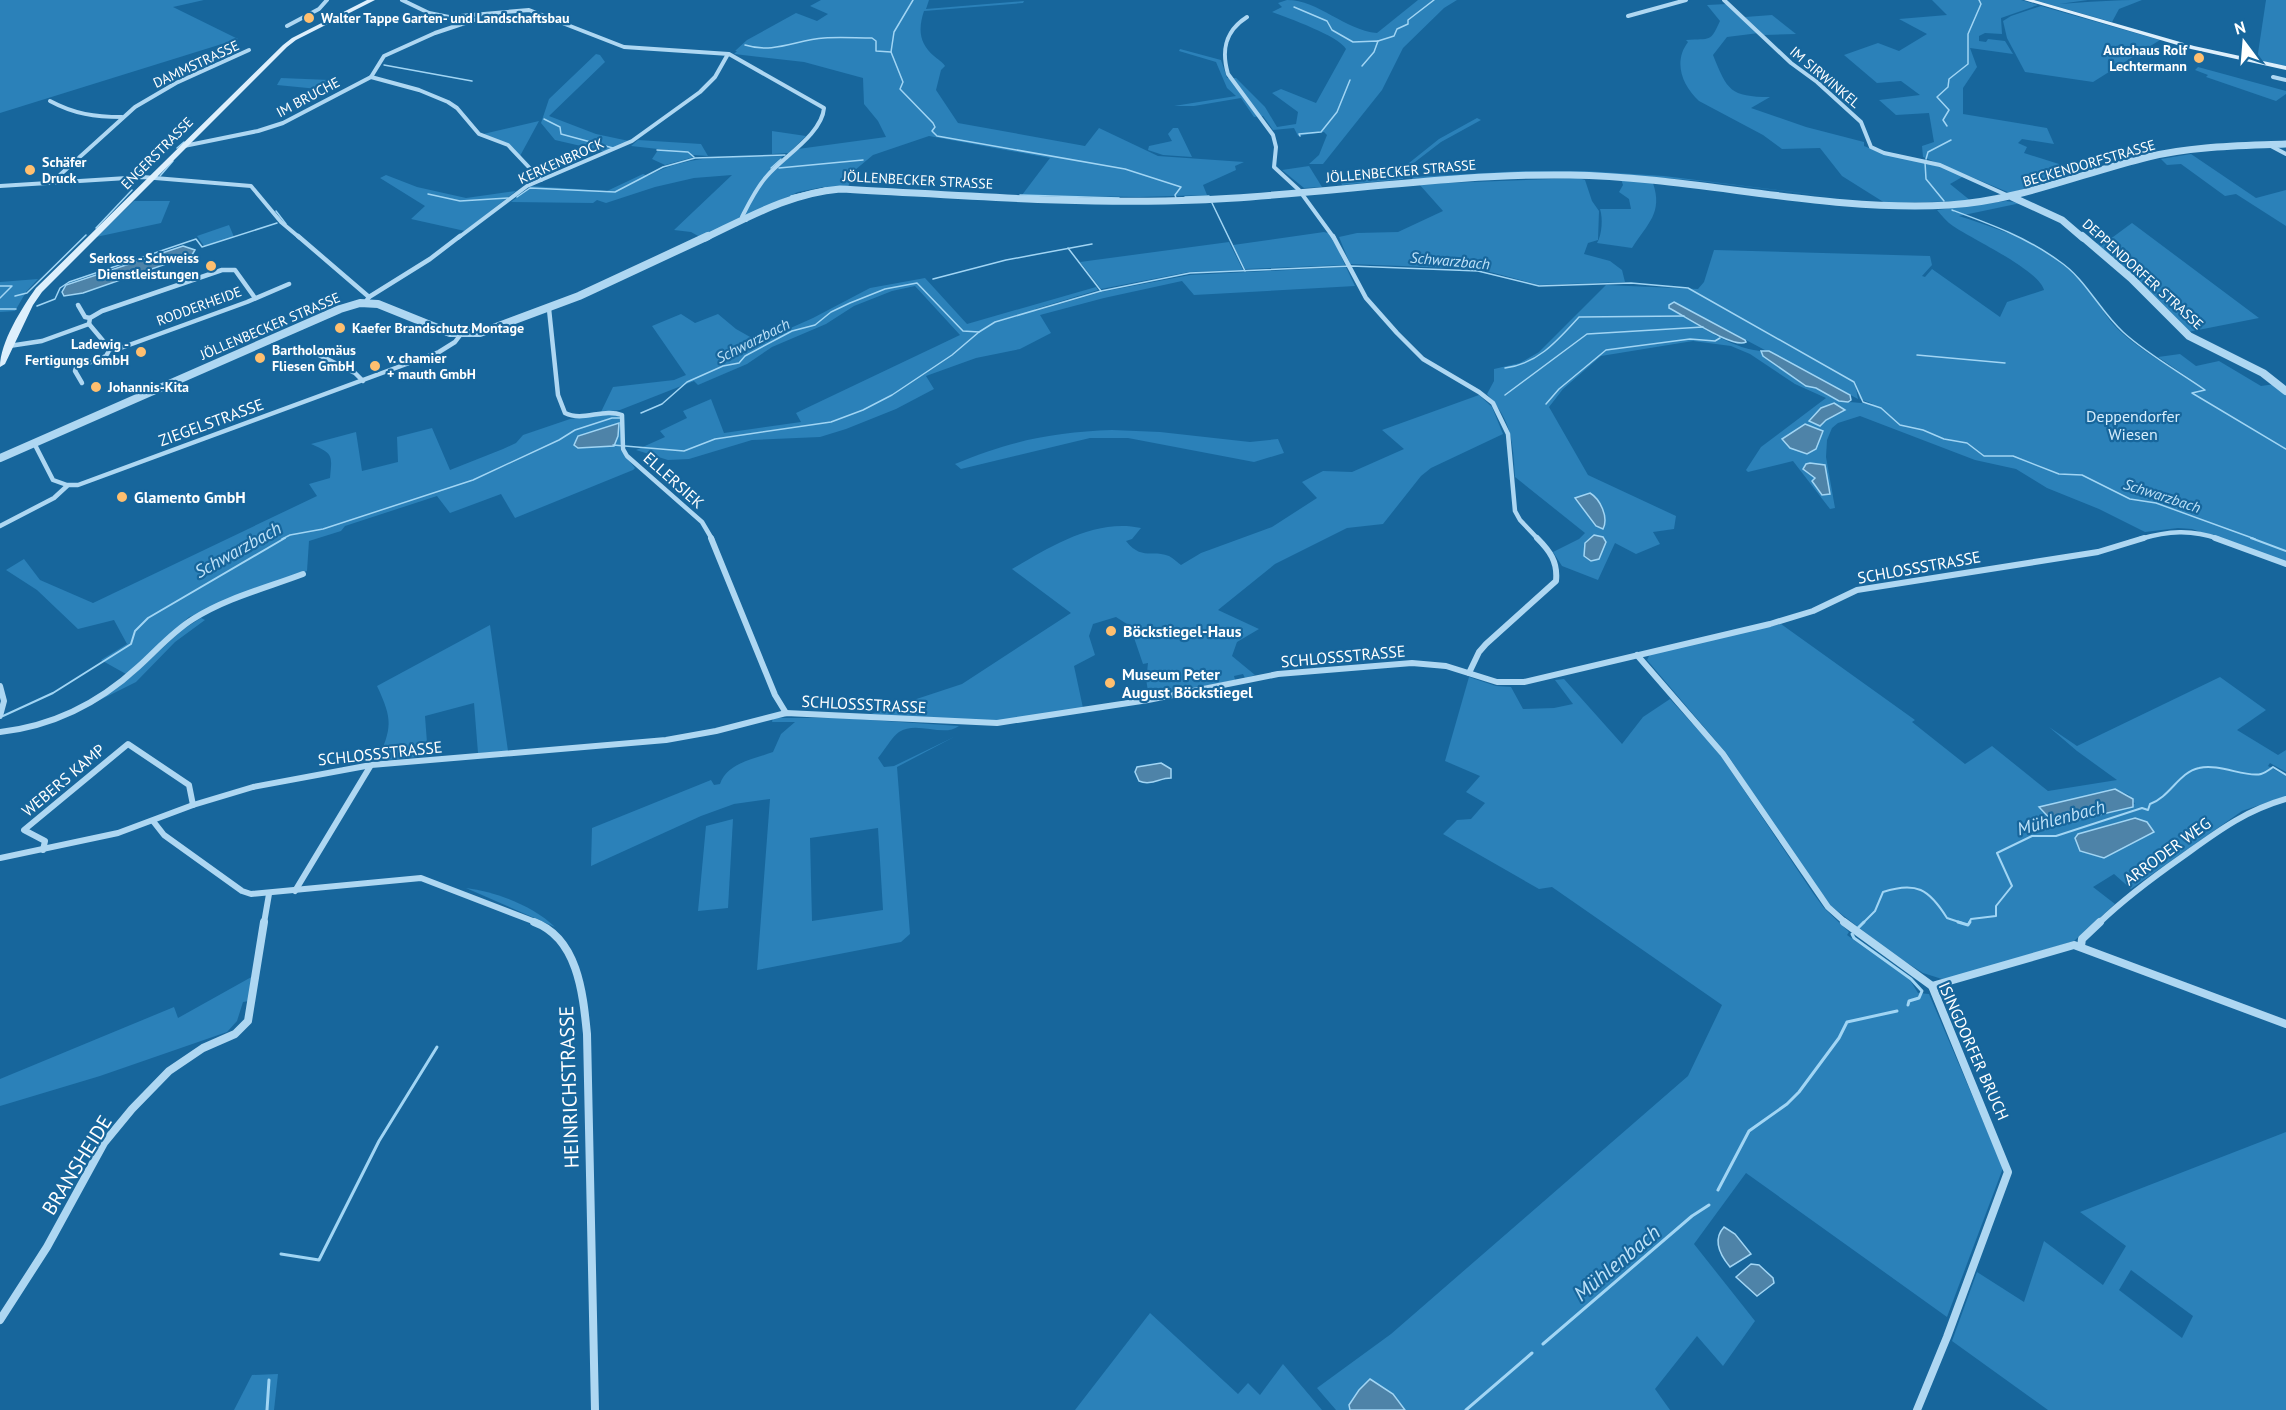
<svg xmlns="http://www.w3.org/2000/svg" width="2286" height="1410" viewBox="0 0 2286 1410" font-family="'PT Sans',sans-serif">
<style>
.green{fill:#2b81b9;fill-rule:evenodd}
.water{fill:#4e83a8;stroke:#a1d5f4;stroke-width:1.5}
.lines{fill:none;stroke-linecap:round;stroke-linejoin:round}
.stream-far2{stroke:#a1d5f4;stroke-width:1.5}
.stream-far1{stroke:#a1d5f4;stroke-width:2}
.stream{stroke:#a1d5f4;stroke-width:3}
.minor-far3{stroke:#aed7f2;stroke-width:4}
.minor-far2{stroke:#aed7f2;stroke-width:4.5}
.minor-far1{stroke:#aed7f2;stroke-width:6}
.minor{stroke:#aed7f2;stroke-width:8}
.tertiary-far1{stroke:#aed7f2;stroke-width:7}
.tertiary{stroke:#aed7f2;stroke-width:8}
.secondary{fill:#ddeffc;fill-rule:evenodd}
.poi-dot{fill:#ffbf6f;stroke:#17669c;stroke-width:2}
.labels{text-anchor:middle;stroke-width:4.5;stroke-linejoin:round;paint-order:stroke}
.far-poi-label{font-size:14px;font-weight:bold;fill:#fff;stroke:#17669c;text-anchor:start}
.far-street-label{font-size:14px;fill:#fff;stroke:#17669c}
.far-water-label{font-size:15px;font-style:italic;fill:#bee2f9;stroke:#17669c}
.park-label{font-size:16px;fill:#d6edfc;stroke:#17669c}
.street-label{font-size:16px;fill:#fff;stroke:#17669c}
.poi-label{font-size:16px;font-weight:bold;fill:#fff;stroke:#17669c;text-anchor:start}
.water-label{font-size:18px;font-style:italic;fill:#bee2f9;stroke:#17669c}
.near-street-label{font-size:20px;fill:#fff;stroke:#17669c}
.near-water-label{font-size:21px;font-style:italic;fill:#bee2f9;stroke:#17669c}
</style>
<rect width="100%" height="100%" fill="#17669c"/>
<!-- green -->
<g class="green">
<path d="M0,0H204L173,7L238,39L0,113Z"/>
<path d="M821,0H929L926,9L1024,1L1023,3L924,11C918,29 919,43 934,56C938,60 942,61 945,66L941,70L936,90L958,123L1085,146L1099,128L1158,156L1244,162L1235,166L1236,170L1203,185L1207,195L1139,197L1022,195L1050,158L929,136L873,155L855,170L848,187H823L798,192L700,237L691,232L674,230L732,175L694,178L655,187L606,203L597,200L593,203L511,202L531,186L607,191L643,174L648,176C690,153 737,157 783,156L770,168L776,169L798,149L886,137L878,121L864,104L863,78L804,62L734,54L737,51H735L747,40L796,13L817,21L828,14L810,6Z"/>
<path d="M1287,0C1319,0 1344,30 1377,33L1418,0H1457L1444,8L1403,48L1382,90L1323,164H1309L1319,155L1327,135L1324,132L1298,136L1294,128L1273,130L1263,116L1254,117L1241,98L1194,106H1174L1236,96L1227,88L1216,62L1179,51L1180,49L1221,60L1227,78H1236L1265,107L1277,127L1296,124L1298,112L1272,93L1281,89L1316,103L1346,49C1339,36 1288,18 1272,12L1282,7L1278,3Z"/>
<path d="M1932,0H2021L2038,5L2001,18L2002,34L1985,33L1979,36V41L1986,42L1988,39L2005,41L2013,54L1970,48L1977,67L1963,88V114L2047,128L2054,144L2022,139L2018,143L2027,147L2024,153L2059,164V178L2010,193L1923,157L1922,146L1934,142L1929,113L1896,115L1879,100L1920,95L1901,81L1877,83L1844,55L1878,43L1899,51L1927,34L1899,19L1947,15Z"/>
<path d="M2034,0H2088L2059,4C2088,2 2114,0 2142,0L2119,9L2112,22Z"/>
<path d="M2266,0H2286V66L2257,60Z"/>
<path d="M1727,4L1759,33L1727,37L1713,55C1727,90 1730,97 1770,97L1751,108L1806,127L1864,142V146L1874,150L1941,167L1964,176L1950,184L1971,201L1885,203L1842,176L1820,148L1782,149L1763,135L1699,101C1682,85 1673,62 1688,42L1686,40C1711,38 1710,43 1720,21L1707,5Z"/>
<path d="M2041,6L2160,40L2093,82L2025,72L2007,38L2003,21L2011,16Z"/>
<path d="M1772,15L1796,34L1764,35L1745,17Z"/>
<path d="M596,54L600,55L605,62L549,116L596,134L629,141L607,152L555,140L541,123L549,99Z"/>
<path d="M2198,67L2286,91V94L2276,101L2206,77L2208,75L2195,70Z"/>
<path d="M281,78L330,80L318,89L277,85Z"/>
<path d="M1477,118L1481,120L1441,142L1402,172L1403,179L1342,185L1341,183L1394,175L1439,139Z"/>
<path d="M539,121L520,156L509,145L483,134Z"/>
<path d="M1173,128H1178L1192,157L1163,155L1148,150L1149,146L1172,141L1168,134Z"/>
<path d="M772,131L806,136L789,153L772,154Z"/>
<path d="M638,140L701,144L708,156L693,155L694,157L665,165L652,159L658,150H667L631,146Z"/>
<path d="M2191,154L2256,198L2286,190V226L2236,194L2225,196L2181,164L2167,165L2161,159Z"/>
<path d="M1309,166L1322,187L1304,188L1282,170Z"/>
<path d="M1522,171H1585L1664,176L1858,200L1701,181L1616,174L1412,179L1413,177Z"/>
<path d="M386,175L417,187L466,198L516,191L465,231L411,219L425,206L380,178Z"/>
<path d="M1578,178L1585,180L1592,201L1599,211L1598,240L1588,243L1584,254L1610,261L1622,270L1625,282L1539,285L1479,269L1350,264L1339,237L1357,233L1398,232L1443,211L1419,184Z"/>
<path d="M1621,179L1653,183C1663,213 1648,223 1632,248L1597,243C1602,235 1603,218 1600,209H1631L1629,199L1619,192L1623,185Z"/>
<path d="M134,201H170L161,223L96,237Z"/>
<path d="M2006,201L2021,203L1959,216C2002,230 2049,245 2080,280C2096,297 2105,319 2123,334C2145,353 2171,368 2196,383L2158,357L2180,354L2196,366L2219,361L2261,386L2275,384L2286,395V562L2192,529L2178,528L2145,532L2099,509L2047,488L2016,469L1975,460L1860,416L1838,423L1832,428L1827,440L1826,457L1835,508L1830,509L1793,461L1748,472L1746,470L1761,447L1826,398L1795,384L1750,354L1731,346L1693,341L1601,356L1563,389L1549,407L1588,475L1676,516L1674,529L1653,532L1660,544L1636,554L1615,543L1598,580L1562,566L1553,552L1579,539L1585,533L1515,477C1513,442 1512,421 1487,394L1494,381V369L1520,363L1539,352L1606,285L1698,289L1704,282L1714,250L1930,256L1932,265L1922,276L1925,277L1932,269L2000,317L2007,302L2044,290C2039,270 1972,239 1953,226C1947,222 1942,216 1937,210ZM1674,302L1858,399L1856,388L1860,399L1873,404L1838,401L1816,388L1805,386L1763,356L1760,351C1727,347 1698,324 1669,308V305Z"/>
<path d="M2132,223L2259,318L2188,332L2096,244L2113,237Z"/>
<path d="M229,225L234,237L204,246L197,236Z"/>
<path d="M1324,232L1331,234L1345,265L1245,269L1233,245Z"/>
<path d="M1229,242L1243,270L1189,272L1101,289L1080,262Z"/>
<path d="M1346,267L1355,286L1194,295L1182,281L1104,298L1040,315L1051,333L1020,349L976,358L926,376L934,389L896,409L846,429L820,437L752,440L689,459L668,460L636,450L665,437L660,431L687,418L683,411L711,399L724,433L801,422L796,413L960,335L915,286L892,291L854,306L826,324L772,347L747,364L698,385L694,381L620,410L601,412L613,387L674,380L686,375L652,326L681,314L695,323L718,314L736,329L759,342L813,318L870,288L925,278L967,324L1096,287L1098,290L1035,309L1036,311L1101,292L1190,275Z"/>
<path d="M38,279L26,292L15,311L0,312V282Z"/>
<path d="M1479,395L1492,407L1503,434L1431,468L1421,476L1383,524L1347,528L1275,564L1218,610L1259,629L1237,642L1232,656L1255,675L1245,678L1243,674L1234,676L1235,680L1149,697L1145,673L1147,672L1148,663L1143,664L1130,626L1116,617L1093,624L1089,636L1095,655L1074,666L1083,708L1009,720L962,721L871,714L962,684L1071,613L1012,569C1050,547 1095,518 1141,528L1132,539L1126,541C1142,561 1152,549 1169,556C1173,558 1178,563 1181,565L1201,553L1272,527L1317,498L1302,482L1323,471L1352,472L1404,449L1382,430Z"/>
<path d="M614,414L620,417L622,430L620,449L635,468L633,470L515,518L501,494L450,513L437,496L345,526L341,531L309,541L307,571L189,617L126,674L101,660L127,644L114,620L78,629L37,590L6,570L24,559L40,580L93,603L317,496L309,484L330,478C332,455 334,454 311,444L356,432L362,471L398,462L397,437L432,428L450,470L503,449L516,443L523,435L570,419Z"/>
<path d="M1112,430L1160,432L1250,442L1278,439L1284,453L1254,462L1128,438H1090L961,469L955,464C1009,441 1054,432 1112,430Z"/>
<path d="M201,618L205,620L175,642L136,682L76,712L132,676L182,630Z"/>
<path d="M1781,624L1915,720L1912,722L1965,764L1992,746L2048,791L2117,780L2077,751L2049,727L2077,746L2220,677L2266,710L2237,730L2278,755L2286,750V772L2270,763L2268,766L2286,776V796L2242,811L2131,889L2114,874L2093,887L2115,904L2074,941L1951,978L1942,979L1923,973L1893,954L1831,906L1785,842L1727,754L1647,660L1650,654ZM2115,789L2129,795L2135,804L2039,807ZM2135,818L2154,832L2104,858L2076,836L2111,824Z"/>
<path d="M490,625L508,751L478,753L474,703L425,716L428,756L377,761C392,728 393,720 377,686Z"/>
<path d="M1469,677L1496,686L1511,687L1523,709L1554,708L1573,704L1555,680L1564,679L1622,744L1643,717L1670,699L1719,753L1813,893L1824,908L1849,932L1847,935L1910,980L1918,993L1929,994L2003,1168L1947,1317L1746,1173L1694,1244L1755,1321L1723,1366L1697,1336L1655,1389L1670,1410H1336L1317,1388L1391,1334L1688,1076L1722,1005L1552,887L1539,889L1443,834L1457,820L1471,819L1485,803L1466,792L1480,776L1445,761Z"/>
<path d="M773,718H840L959,726C943,738 917,720 899,732C891,738 884,751 878,758L884,767L894,766L954,737L897,767L910,934L901,942L757,970L770,799L734,804L701,816L591,866L592,828L711,780L714,785L720,784C727,763 754,759 773,752L781,734L795,722H772ZM878,828L883,910L812,921L810,838Z"/>
<path d="M733,819L728,908L698,911L706,826Z"/>
<path d="M466,888C497,892 533,906 555,927Z"/>
<path d="M255,975L249,1001L243,1002L237,1021L227,1032L100,1076L0,1106V1079L174,1007L178,1018Z"/>
<path d="M2286,1132V1410H2048L1952,1341L1977,1272L2024,1302L2044,1241L2103,1285L2126,1246L2080,1212ZM2131,1270L2193,1316L2182,1338L2119,1290Z"/>
<path d="M1150,1313L1238,1394L1248,1383L1260,1395L1283,1364L1322,1410H1075Z"/>
<path d="M278,1374L274,1410H234L252,1375Z"/>
</g>
<!-- water -->
<g class="water">
<path d="M183,246L195,250L192,255L83,293L64,296L62,292L66,285Z"/>
<path d="M1674,302L1745,340L1746,342C1733,349 1685,316 1669,308V305Z"/>
<path d="M1761,351H1769L1850,395L1851,400L1848,402L1839,401L1816,388L1806,386L1763,356Z"/>
<path d="M1834,403L1845,410L1826,420L1820,426L1809,421L1821,408Z"/>
<path d="M619,423L618,436L614,446L578,448L574,445L578,436Z"/>
<path d="M1805,424L1823,431L1816,449L1807,454L1790,448L1782,439Z"/>
<path d="M1810,463L1825,465L1830,494L1822,495L1812,481L1815,478L1803,469L1806,464Z"/>
<path d="M1590,493C1600,499 1609,517 1603,529L1596,526L1575,498Z"/>
<path d="M1594,535L1603,537L1606,542L1599,559L1591,561L1584,556L1585,543Z"/>
<path d="M1161,763L1171,769V778C1159,778 1151,786 1139,781L1135,772L1137,767Z"/>
<path d="M2115,789L2133,799V807L2056,825L2039,807Z"/>
<path d="M2135,818L2147,822L2154,832L2104,858L2080,851L2075,838L2078,834Z"/>
<path d="M1724,1227L1735,1234L1751,1254L1730,1267C1720,1255 1712,1240 1724,1227Z"/>
<path d="M1751,1264L1759,1265L1773,1278L1774,1283L1757,1296L1736,1277Z"/>
<path d="M1370,1379L1393,1394L1405,1410H1350L1349,1405L1359,1390Z"/>
</g>
<g class="lines">
<!-- stream-far2 -->
<g class="stream-far2">
<path d="M1294,7L1327,21L1332,30L1353,42L1378,41L1374,52L1362,66"/>
<path d="M1378,41L1394,36L1397,29L1408,24V20L1434,0"/>
<path d="M745,45C774,54 796,40 824,38C840,37 856,38 872,38L876,41V51L891,52L903,82L900,89L933,123L935,127L932,131L937,136L1125,169L1181,187L1175,195L1176,198"/>
<path d="M891,52L894,32L913,0"/>
<path d="M384,65L472,81"/>
<path d="M544,119L560,127L561,134L613,148"/>
<path d="M1947,126L1943,120L1949,110L1937,97L1948,87L1949,79L1968,64V34L1981,4L1979,0"/>
<path d="M1300,136L1299,134L1321,132L1337,112L1350,80"/>
<path d="M177,148L184,142"/>
<path d="M657,150L688,152L694,157"/>
<path d="M1926,159L1928,152L1951,140"/>
<path d="M1925,162L1926,179L1944,201"/>
<path d="M771,168L781,159"/>
<path d="M779,168L863,160"/>
<path d="M160,176L173,161"/>
<path d="M428,194L460,201L508,198"/>
<path d="M1020,195L1119,198"/>
<path d="M791,196L826,188"/>
<path d="M517,197L530,188L615,192L663,167L695,158L785,155"/>
<path d="M1185,197L1209,196"/>
<path d="M1212,203L1245,271"/>
<path d="M1952,210C1990,224 2026,237 2059,261C2086,279 2099,310 2123,332C2147,354 2178,371 2205,390L2192,393L2286,449"/>
<path d="M276,211L286,224"/>
<path d="M96,228L132,190"/>
<path d="M1068,248L1101,291"/>
<path d="M933,279L1006,260L1092,244"/>
<path d="M0,286H12L0,298"/>
<path d="M15,296L27,293L86,235"/>
<path d="M37,306L55,299L60,288L69,282L196,239L202,247L277,223"/>
<path d="M0,309H16"/>
<path d="M1917,355L2005,363"/>
<path d="M1505,368C1538,364 1558,340 1579,317L1684,316"/>
<path d="M1505,395L1587,334L1703,327"/>
<path d="M1546,404L1559,389L1606,350L1690,339L1715,341L1720,338"/>
<path d="M641,413L662,404L687,382L723,366L739,363L745,356L792,331L815,325L831,312L850,303L885,289L917,283L963,331L979,332L995,322L1101,291L1190,273L1351,266L1478,271L1539,286L1631,283L1688,288L1854,382L1863,402L1881,408L1900,425L1923,430L1944,439L1967,443L1984,456H2013L2059,474L2082,475L2130,499L2156,503L2255,539"/>
<path d="M613,445L684,451L715,439L831,422L863,410L892,395L952,355L979,332"/>
<path d="M282,539L290,535L323,529L473,480L559,440L575,430L612,418H620"/>
</g>
<!-- stream-far1 -->
<g class="stream-far1">
<path d="M2251,538L2286,551"/>
<path d="M3,716L53,693L131,644L135,631L148,618L285,538"/>
<path d="M1863,923L1875,911L1883,892C1916,881 1929,889 1947,918L1962,923"/>
<path d="M1969,923L1971,919L1996,916V906L2012,886L1997,853L2032,836H2056L2142,808L2148,810L2150,804C2170,797 2179,772 2199,768C2219,763 2246,778 2261,774C2265,773 2269,770 2273,767L2286,775"/>
</g>
<!-- stream -->
<g class="stream">
<path d="M1958,922L1968,925L1970,922"/>
<path d="M1858,928L1864,922"/>
<path d="M1852,934L1854,938L1911,979L1922,991L1919,998L1909,1001L1908,1005"/>
<path d="M1718,1190L1749,1131L1787,1104L1799,1092L1839,1038L1847,1022L1897,1011"/>
<path d="M281,1254L319,1260L379,1141L437,1047"/>
<path d="M1543,1344L1692,1216L1709,1205"/>
<path d="M267,1410L269,1380"/>
<path d="M1466,1410L1532,1353"/>
</g>
<!-- minor-far3 -->
<g class="minor-far3">
<path d="M402,0L429,13L449,17L529,10L624,47L729,54L824,108C822,134 783,157 767,176C756,188 749,203 742,217L746,220"/>
<path d="M1724,0L1791,63L1817,82L1861,122L1871,147L1884,153L1940,165L2011,197"/>
<path d="M1628,16L1686,0"/>
<path d="M1247,17C1225,31 1221,50 1228,74L1273,135L1276,147L1274,167L1299,190L1334,238"/>
<path d="M287,26L319,9L327,0"/>
<path d="M371,77L419,90L448,102L457,108L479,134L508,145L541,180"/>
<path d="M2273,77L2286,80"/>
<path d="M50,101C74,114 95,117 122,117"/>
<path d="M2269,145L2286,154"/>
<path d="M184,146L258,131L283,123L371,77L384,56L435,33L477,19"/>
<path d="M51,183L135,107L176,83L249,50"/>
<path d="M0,186L143,177L251,186L281,222L300,238"/>
<path d="M458,238L527,186L632,141L700,92L715,77L728,54"/>
</g>
<!-- minor-far2 -->
<g class="minor-far2">
<path d="M298,236L369,297"/>
<path d="M1333,236L1366,298L1397,333L1423,359L1479,392L1493,403L1508,434L1515,511L1520,520L1538,539"/>
<path d="M365,303L369,297L430,259L460,236"/>
<path d="M78,305L85,317L90,318"/>
<path d="M549,309L558,395L565,413C583,422 603,408 622,415L623,449L627,456L702,522L712,539"/>
<path d="M89,324L110,349H118L247,302L289,284"/>
<path d="M9,346L42,341L89,324L90,318L102,311L222,270H235L255,298"/>
<path d="M313,352L355,373L363,381"/>
<path d="M82,383L75,371L76,368L106,356L110,349"/>
<path d="M34,443L53,480L67,485H78L439,352L455,342L461,334"/>
<path d="M0,526L54,498L67,486"/>
<path d="M2140,539C2168,531 2191,529 2219,539"/>
</g>
<!-- minor-far1 -->
<g class="minor-far1">
<path d="M711,538L775,695L786,713"/>
<path d="M2215,538L2286,564"/>
<path d="M1637,655L1723,754L1828,907L1846,923"/>
<path d="M1469,673L1479,652L1486,644L1556,581C1558,562 1550,551 1537,538"/>
<path d="M0,686L4,701L0,716"/>
<path d="M0,732C53,726 99,703 138,667C156,651 172,632 193,619C226,598 266,588 303,574"/>
<path d="M153,821L164,835L242,891L251,894L421,878L538,923"/>
<path d="M43,850L45,841L24,830L128,744L189,785L193,805"/>
<path d="M0,858L118,833L193,805L253,787L371,765L666,740L716,731L786,713L997,723L1148,700L1278,674L1412,663L1446,666L1497,682H1524L1770,624L1813,611L1857,590L2098,552L2144,538"/>
<path d="M295,891L371,765"/>
<path d="M264,923L269,894"/>
<path d="M2099,923C2125,898 2152,878 2182,857C2217,832 2244,811 2286,799"/>
</g>
<!-- minor -->
<g class="minor">
<path d="M534,922C578,938 583,994 587,1034L595,1410"/>
<path d="M1844,922L1932,986L2008,1172L1947,1337L1917,1410"/>
<path d="M2081,946L2082,939L2100,922"/>
<path d="M1932,986L2074,945L2286,1024"/>
<path d="M0,1320L47,1247L104,1143L132,1109L169,1071L203,1048L235,1034L248,1021L264,922"/>
</g>
<!-- tertiary-far1 -->
<g class="tertiary-far1">
<path d="M2012,197L2062,220L2083,238"/>
<path d="M705,238C749,217 791,193 840,189C959,195 1079,205 1198,200C1322,195 1446,173 1570,175C1697,177 1822,212 1949,205C2018,201 2082,173 2148,157C2193,146 2240,146 2286,144"/>
</g>
<!-- tertiary -->
<g class="tertiary">
<path d="M2082,236L2131,278L2189,336L2263,373L2286,391"/>
<path d="M0,458L340,309L360,303L378,304L450,333H480L579,296L708,236"/>
</g>
<!-- secondary -->
<g class="secondary">
<path d="M367,0H375L296,40L287,47L42,292L33,305L5,364L0,367C0,342 22,308 36,288L283,45L292,38Z"/>
<path d="M2024,0H2034L2194,46L2286,66V70L2191,49Z"/>
</g>
</g>
<!-- markers -->
<g class="poi-dot">
<circle cx="309" cy="18" r="6"/>
<circle cx="2199" cy="58" r="6"/>
<circle cx="30" cy="170" r="6"/>
<circle cx="211" cy="266" r="6"/>
<circle cx="340" cy="328" r="6"/>
<circle cx="141" cy="352" r="6"/>
<circle cx="260" cy="358" r="6"/>
<circle cx="375" cy="366" r="6"/>
<circle cx="96" cy="387" r="6"/>
<circle cx="122" cy="497" r="6"/>
<circle cx="1111" cy="631" r="6"/>
<circle cx="1110" cy="683" r="6"/>
</g>
<g class="labels">
<!-- far-poi labels -->
<g class="far-poi-label">
<text x="321" y="23">Walter Tappe Garten- und Landschaftsbau</text>
<text x="2187" y="55" text-anchor="end">Autohaus Rolf<tspan x="2187" dy="16">Lechtermann</tspan></text>
<text x="42" y="167">Schäfer<tspan x="42" dy="16">Druck</tspan></text>
<text x="199" y="263" text-anchor="end">Serkoss - Schweiss<tspan x="199" dy="16">Dienstleistungen</tspan></text>
<text x="352" y="333">Kaefer Brandschutz Montage</text>
<text x="129" y="349" text-anchor="end">Ladewig -<tspan x="129" dy="16">Fertigungs GmbH</tspan></text>
<text x="272" y="355">Bartholomäus<tspan x="272" dy="16">Fliesen GmbH</tspan></text>
<text x="387" y="363">v. chamier<tspan x="387" dy="16">+ mauth GmbH</tspan></text>
<text x="108" y="392">Johannis-Kita</text>
</g>
<!-- far-street labels -->
<g class="far-street-label">
<text transform="translate(196 64) rotate(-25)" y="5">DAMMSTRASSE</text>
<text transform="translate(1825 77) rotate(40)" y="5">IM SIRWINKEL</text>
<text transform="translate(308 97) rotate(-28)" y="5">IM BRUCHE</text>
<text transform="translate(157 153) rotate(-45)" y="5">ENGERSTRASSE</text>
<text transform="translate(561 161) rotate(-24)" y="5">KERKENBROCK</text>
<text transform="translate(2089 163) rotate(-16)" y="5">BECKENDORFSTRASSE</text>
<text transform="translate(1401 171) rotate(-5)" y="5">JÖLLENBECKER STRASSE</text>
<text transform="translate(918 180) rotate(3)" y="5">JÖLLENBECKER STRASSE</text>
<text transform="translate(2143 274) rotate(42)" y="5">DEPPENDORFER STRASSE</text>
<text transform="translate(199 306) rotate(-20)" y="5">RODDERHEIDE</text>
<text transform="translate(270 326) rotate(-23)" y="5">JÖLLENBECKER STRASSE</text>
</g>
<!-- far-water labels -->
<g class="far-water-label">
<text transform="translate(1450 261) rotate(5)" y="5">Schwarzbach</text>
<text transform="translate(753 341) rotate(-27)" y="5">Schwarzbach</text>
<text transform="translate(2162 496) rotate(18)" y="5">Schwarzbach</text>
</g>
<!-- park labels -->
<g class="park-label">
<text x="2133" y="422">Deppendorfer<tspan x="2133" dy="18">Wiesen</tspan></text>
</g>
<!-- street labels -->
<g class="street-label">
<text transform="translate(211 422) rotate(-20)" y="6">ZIEGELSTRASSE</text>
<text transform="translate(674 480) rotate(42)" y="6">ELLERSIEK</text>
<text transform="translate(1919 567) rotate(-10)" y="6">SCHLOSSSTRASSE</text>
<text transform="translate(1343 656) rotate(-5)" y="6">SCHLOSSSTRASSE</text>
<text transform="translate(864 704) rotate(3)" y="6">SCHLOSSSTRASSE</text>
<text transform="translate(380 753) rotate(-6)" y="6">SCHLOSSSTRASSE</text>
<text transform="translate(63 780) rotate(-40)" y="6">WEBERS KAMP</text>
<text transform="translate(2167 851) rotate(-36)" y="6">ARRODER WEG</text>
<text transform="translate(1974 1051) rotate(66)" y="6">ISINGDORFER BRUCH</text>
</g>
<!-- poi labels -->
<g class="poi-label">
<text x="134" y="503">Glamento GmbH</text>
<text x="1123" y="637">Böckstiegel-Haus</text>
<text x="1122" y="680">Museum Peter<tspan x="1122" dy="18">August Böckstiegel</tspan></text>
</g>
<!-- water labels -->
<g class="water-label">
<text transform="translate(238 550) rotate(-29)" y="6">Schwarzbach</text>
<text transform="translate(2061 818) rotate(-15)" y="6">Mühlenbach</text>
</g>
<!-- near-street labels -->
<g class="near-street-label">
<text transform="translate(569 1087) rotate(-92)" y="7">HEINRICHSTRASSE</text>
<text transform="translate(77 1165) rotate(-58)" y="7">BRANSHEIDE</text>
</g>
<!-- near-water labels -->
<g class="near-water-label">
<text transform="translate(1617 1263) rotate(-40)" y="7">Mühlenbach</text>
</g>
</g>
<!-- north arrow -->
<g transform="translate(2244 42) rotate(344)" stroke="#17669c" stroke-width="4.5" paint-order="stroke">
<path d="M0-4.5L10 22L0 15L-10 22Z" fill="#ffffff"/>
<text y="-9" font-size="16" font-weight="bold" text-anchor="middle" fill="#ffffff">N</text>
</g>
</svg>
